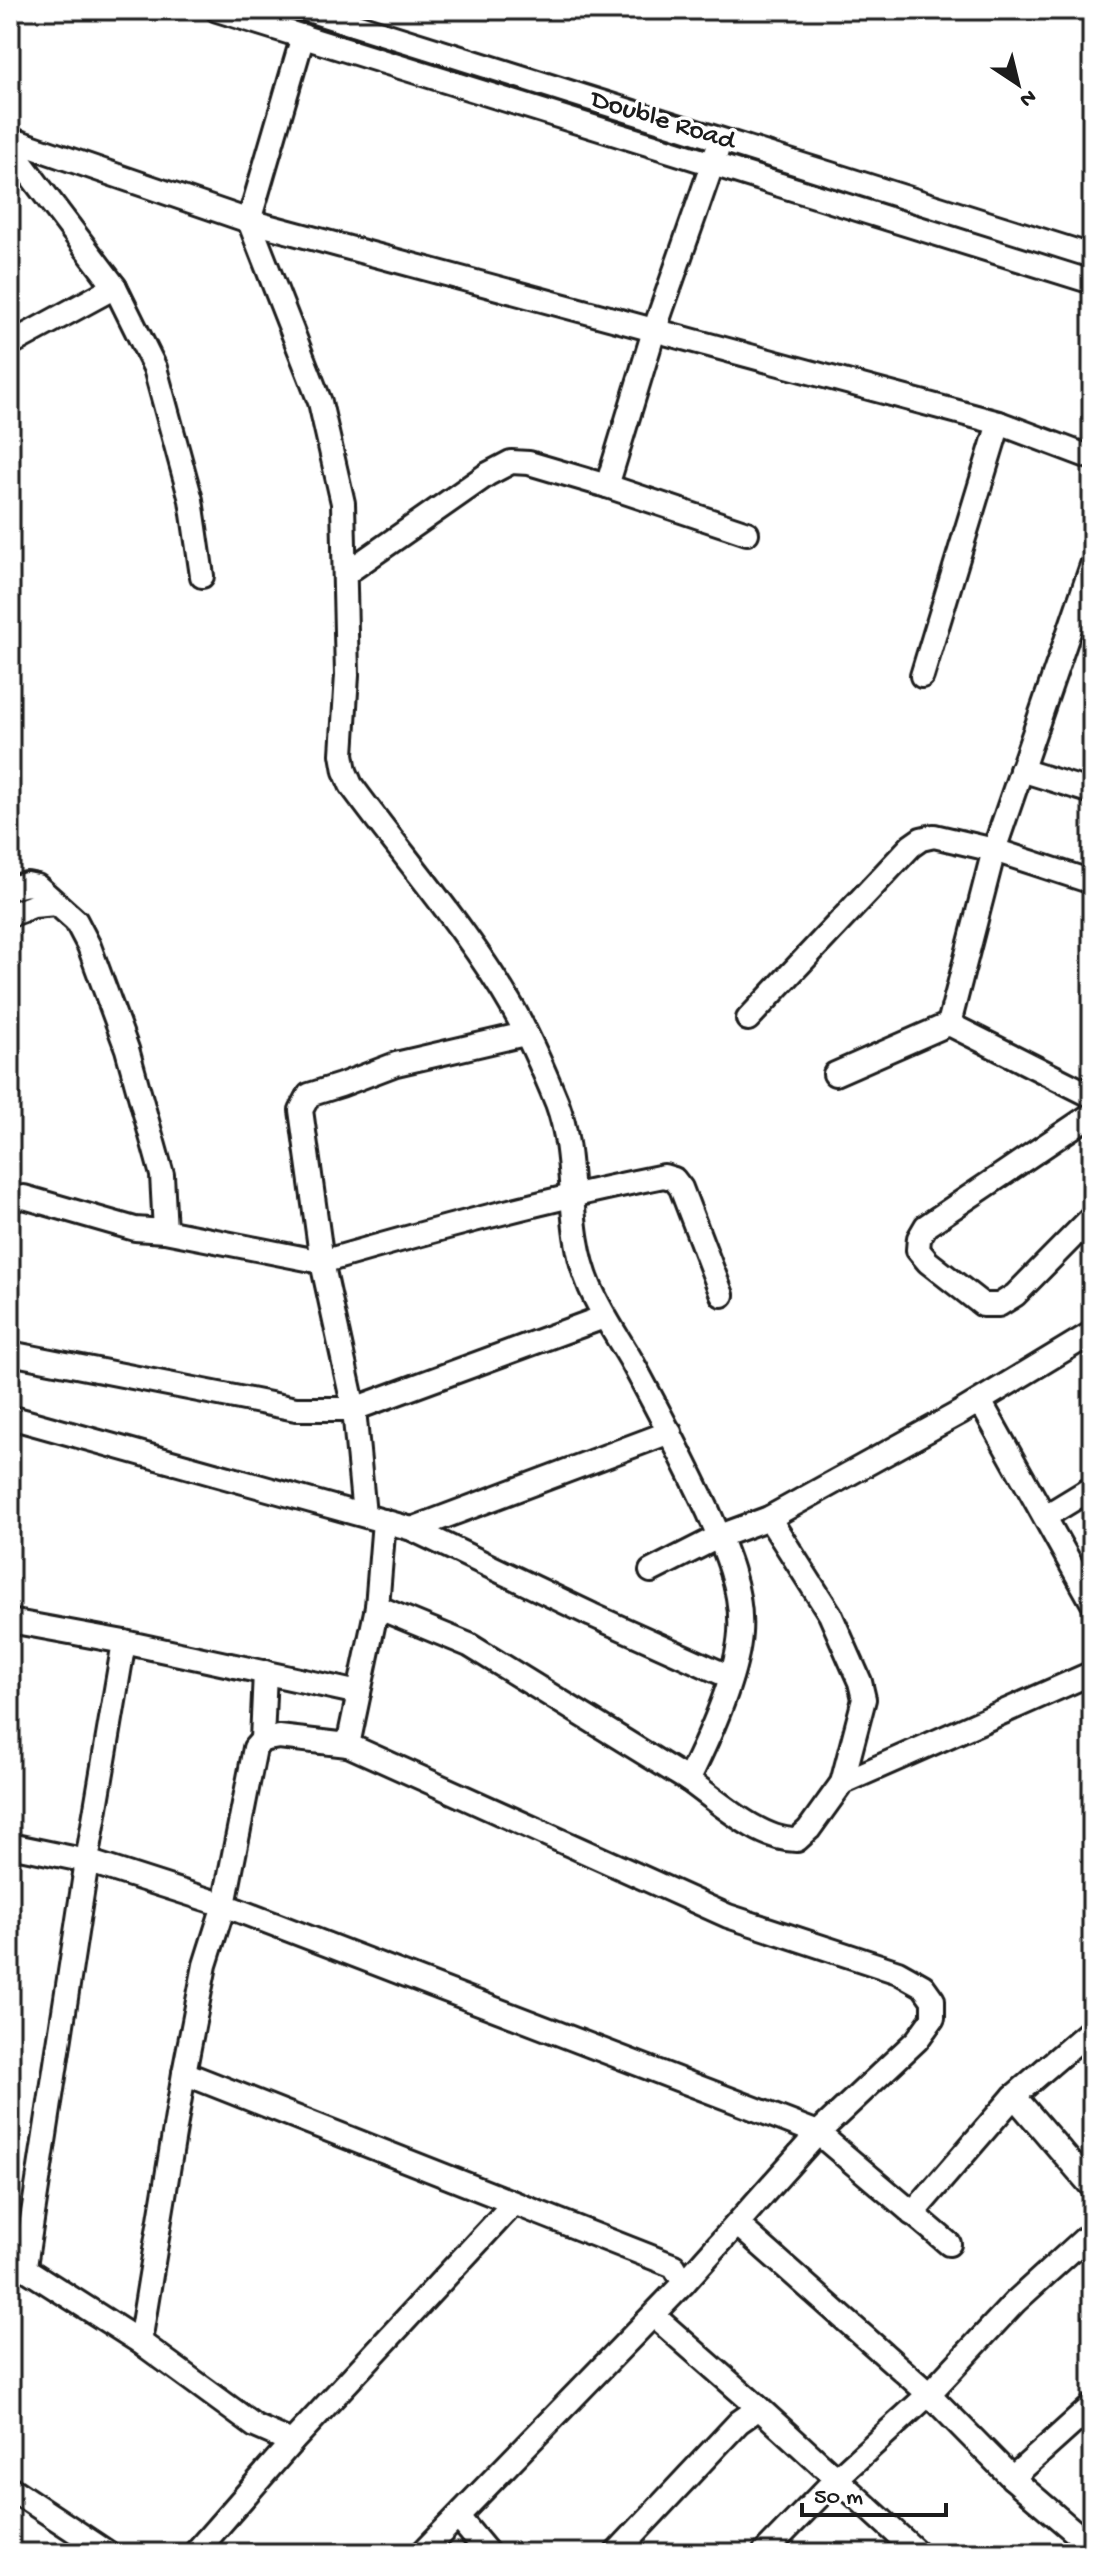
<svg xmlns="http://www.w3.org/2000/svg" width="1102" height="2563" viewBox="0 0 1102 2563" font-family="'Gochi Hand',sans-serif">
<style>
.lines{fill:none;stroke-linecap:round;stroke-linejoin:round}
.minor-casing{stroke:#1c1c1c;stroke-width:28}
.minor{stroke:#fff;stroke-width:22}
.labels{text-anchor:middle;stroke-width:7;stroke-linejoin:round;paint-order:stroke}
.street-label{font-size:28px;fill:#1c1c1c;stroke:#fff}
</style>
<rect width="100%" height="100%" fill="#fff"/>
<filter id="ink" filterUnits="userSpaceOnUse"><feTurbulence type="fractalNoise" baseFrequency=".0125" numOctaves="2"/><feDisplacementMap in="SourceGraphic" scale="16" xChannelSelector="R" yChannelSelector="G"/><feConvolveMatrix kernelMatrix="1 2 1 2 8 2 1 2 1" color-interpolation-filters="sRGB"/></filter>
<g filter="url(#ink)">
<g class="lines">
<defs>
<g id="minor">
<path d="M217,10L1092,282"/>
<path d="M308,10L1092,256"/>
<path d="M303,36L249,221L320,402L343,503L347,675L342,754L345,771L351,785C405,859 468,930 514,1010C528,1035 546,1076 557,1103C579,1163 564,1227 590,1287C601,1313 617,1336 631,1360C658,1410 684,1460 708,1511C725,1549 743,1590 740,1633C737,1677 708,1740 688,1780L469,1645L377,1607L348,1745L728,1916L898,1972L923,1986L933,2000V2018L917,2040L818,2133L684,2283"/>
<path d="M10,139L249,221L999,423L1092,458"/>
<path d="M10,148L115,287L155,368L191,500L202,576"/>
<path d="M10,344L115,287"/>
<path d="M607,486L654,331L717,151"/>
<path d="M345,574L488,474L511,462L529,463L607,486L747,533"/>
<path d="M922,676L999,423"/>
<path d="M1021,770L1092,792"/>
<path d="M10,888L27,884L37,886L76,921L89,946L127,1049L162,1175L165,1231L135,1229L24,1197L10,1200"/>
<path d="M10,915L33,906L56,904"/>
<path d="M748,1019L911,846L921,839L934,836L994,850L1092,882"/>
<path d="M949,1024L994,850L1092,565"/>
<path d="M525,1034L396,1064L341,1085L309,1095L301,1110L322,1262C435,1229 548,1199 664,1176L674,1179L681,1188L722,1295"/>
<path d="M835,1074L949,1024L1092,1096"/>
<path d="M1092,1114L926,1226L919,1238L918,1250L928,1262L983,1305H999L1015,1295L1092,1217"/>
<path d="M165,1231L322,1262L354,1409L364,1515"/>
<path d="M10,1353L296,1409H354L604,1317"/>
<path d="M980,1401L1092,1602"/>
<path d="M10,1417L412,1529L592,1615L730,1677"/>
<path d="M1046,1516L1092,1488"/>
<path d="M412,1529L670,1432"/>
<path d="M651,1571L720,1536L769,1518L961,1412L1092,1333"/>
<path d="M377,1607L384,1521"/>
<path d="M10,1621L124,1642L359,1693"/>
<path d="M124,1642L87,1861L224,1905L205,1965L184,2073"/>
<path d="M262,1740L265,1672"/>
<path d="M348,1745L279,1737L262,1740L255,1748L224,1905L818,2133L949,2244"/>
<path d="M688,1780C718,1801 760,1841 797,1840L809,1829L842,1783L864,1699L860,1682L830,1614L769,1518"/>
<path d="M842,1783L1092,1673"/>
<path d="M10,1845L87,1861L25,2266"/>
<path d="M1014,2096L1092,2187"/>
<path d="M912,2214L1014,2096L1092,2029"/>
<path d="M737,2224L929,2394L1012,2478L1092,2547"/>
<path d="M10,2259L140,2342"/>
<path d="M654,2316L759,2408L918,2553"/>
<path d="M1012,2478L1092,2406"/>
<path d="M10,2488L108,2553"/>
<path d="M458,2517L488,2553"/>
<path d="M195,2553L292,2442"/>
<path d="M422,2553L684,2283L674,2266L184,2073L140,2342L255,2426L292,2442L514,2203"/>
<path d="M616,2553L739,2422L759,2408"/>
<path d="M764,2553L837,2478L929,2394L1015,2302L1092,2232"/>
</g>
</defs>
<!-- minor casing -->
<use href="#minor" class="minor-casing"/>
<!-- minor -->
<use href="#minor" class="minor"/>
</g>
</g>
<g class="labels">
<!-- street labels -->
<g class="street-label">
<text transform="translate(664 117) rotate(17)" y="10">Double Road</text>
</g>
</g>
<!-- margin -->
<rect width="1102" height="2563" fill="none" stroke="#fff" stroke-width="40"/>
<rect x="20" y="20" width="1062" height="2523" fill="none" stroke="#1c1c1c" stroke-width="3" filter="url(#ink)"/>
<!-- north arrow -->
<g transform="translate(1018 84) rotate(145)" stroke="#ffffff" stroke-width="6" paint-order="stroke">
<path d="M0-6L14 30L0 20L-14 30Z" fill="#1c1c1c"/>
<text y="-12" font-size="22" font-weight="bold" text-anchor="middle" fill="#1c1c1c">N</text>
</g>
<!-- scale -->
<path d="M802 2503v12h144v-12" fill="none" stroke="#1c1c1c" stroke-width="4"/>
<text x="814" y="2503" font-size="24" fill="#1c1c1c" stroke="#ffffff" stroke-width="6" paint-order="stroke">50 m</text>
</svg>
